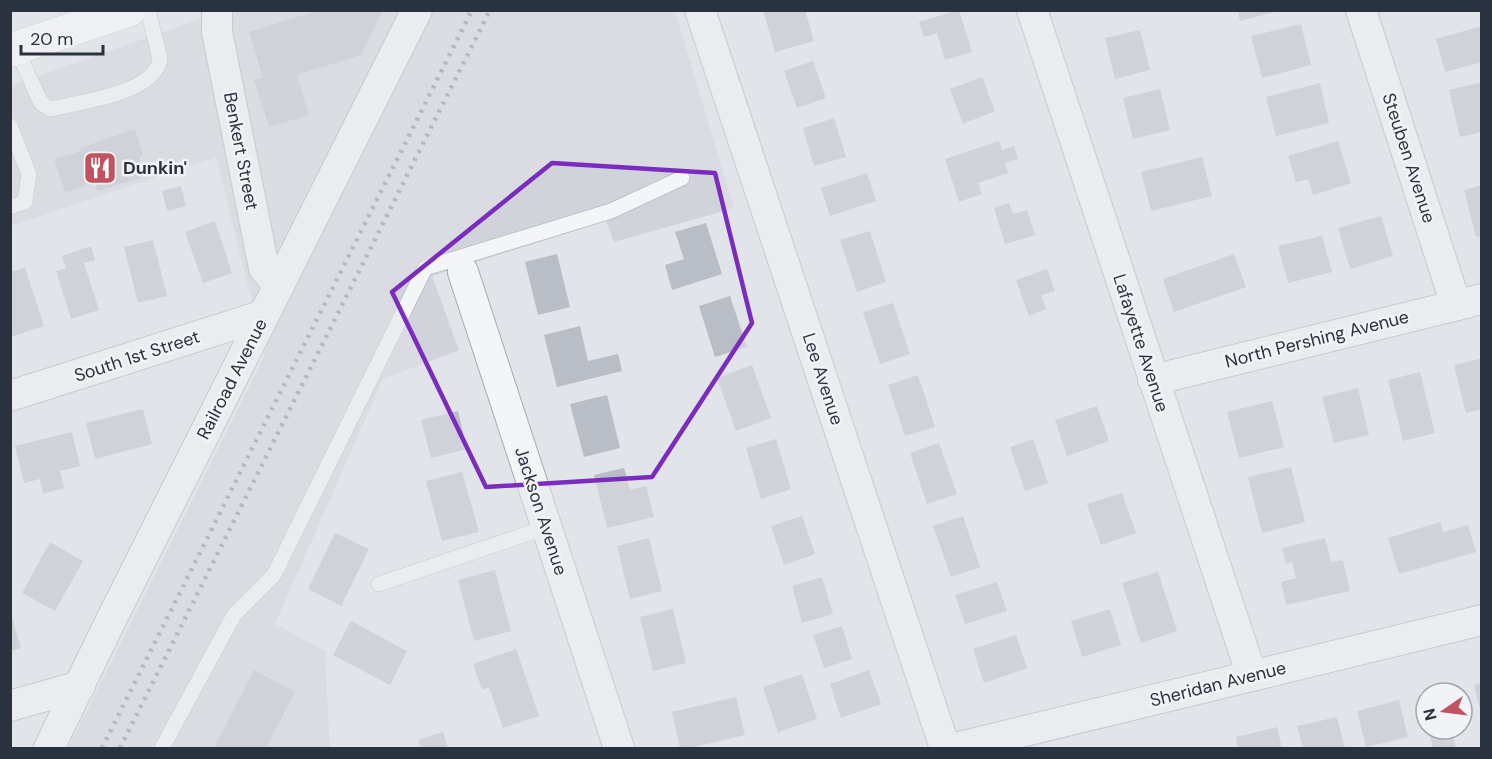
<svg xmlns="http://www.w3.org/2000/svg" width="1492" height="759" viewBox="0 0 1492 759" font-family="'DM Sans',sans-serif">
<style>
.built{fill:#d0d3da}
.building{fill:#b9bdc5}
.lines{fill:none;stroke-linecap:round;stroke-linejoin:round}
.lane-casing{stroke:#a7abb3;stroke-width:16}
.street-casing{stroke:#a7abb3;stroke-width:32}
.secondary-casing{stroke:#a7abb3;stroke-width:34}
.lane{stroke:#f4f5f7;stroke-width:15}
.street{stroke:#f4f5f7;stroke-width:30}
.secondary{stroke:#fff;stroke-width:33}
.rail{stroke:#7c8391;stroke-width:4.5;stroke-dasharray:3 6;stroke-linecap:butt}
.marked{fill:none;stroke:#7b2cbf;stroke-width:4.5;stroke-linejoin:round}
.labels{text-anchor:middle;stroke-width:5;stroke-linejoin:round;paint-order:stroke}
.street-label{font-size:18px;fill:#2b323f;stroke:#f1f3f6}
.poi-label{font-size:18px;font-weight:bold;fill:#2b323f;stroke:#f1f3f6;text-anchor:start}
</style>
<rect width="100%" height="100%" fill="#e1e4e9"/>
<!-- built -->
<path class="built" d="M223,11H675L734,208L614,242L606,221L432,276L459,350L383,379L275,624L325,651L330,748H68L265,354L216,157L11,226L10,86Z"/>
<!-- building -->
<g class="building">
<path d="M319,10H383L361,55L297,75L309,115L269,127L254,80L263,78L249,32Z"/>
<path d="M763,10H805L814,41L775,52Z"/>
<path d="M959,10L972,52L945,60L937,33L924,37L919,22Z"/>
<path d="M1238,10H1278V11L1240,21Z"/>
<path d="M1301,24L1311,65L1262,78L1251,36Z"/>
<path d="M1482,26V62L1445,72L1436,39Z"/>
<path d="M1140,30L1150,70L1115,79L1105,38Z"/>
<path d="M813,61L826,98L797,108L784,71Z"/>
<path d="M982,77L995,111L963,124L950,89Z"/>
<path d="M1482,82V132L1460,137L1449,90Z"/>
<path d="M1320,83L1329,123L1276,136L1266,97Z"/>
<path d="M1160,89L1170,130L1133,139L1123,98Z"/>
<path d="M834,118L846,157L814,166L803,128Z"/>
<path d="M135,129L143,155L139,157L145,176L98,191L95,183L65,192L54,159L81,151L80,148Z"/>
<path d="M999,141L1002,150L1014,146L1018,159L1005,163L1008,173L978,183L982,194L959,202L945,159Z"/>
<path d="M1338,141L1351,183L1313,195L1308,179L1296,182L1288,156Z"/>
<path d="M1202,157L1212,196L1151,211L1141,172Z"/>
<path d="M867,173L876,201L830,216L821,188Z"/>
<path d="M1482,185V236L1476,237L1464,190Z"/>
<path d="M181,186L186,206L167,211L162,191Z"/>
<path d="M1009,203L1013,214L1027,210L1035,235L1005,244L994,208Z"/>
<path d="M1381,216L1393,256L1350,269L1338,228Z"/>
<path d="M215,221L232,273L203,283L185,232Z"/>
<path d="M706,223L722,274L672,290L665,265L684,259L675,232Z"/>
<path d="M870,231L886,282L857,292L840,240Z"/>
<path d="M1322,236L1332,272L1288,283L1278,246Z"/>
<path d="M153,240L167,296L138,303L124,247Z"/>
<path d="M91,246L95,260L84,263L99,310L71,319L56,271L66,268L62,256Z"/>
<path d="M557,254L570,307L538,315L525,262Z"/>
<path d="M1234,254L1246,287L1174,312L1163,279Z"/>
<path d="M25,268L44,326L10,337V272Z"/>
<path d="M1047,269L1055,291L1041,295L1046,309L1029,316L1016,280Z"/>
<path d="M730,296L747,347L715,357L699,306Z"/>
<path d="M893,303L910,354L880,364L863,312Z"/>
<path d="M580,326L588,361L618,354L622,371L557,387L544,335Z"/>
<path d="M1482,358V409L1466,413L1454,365Z"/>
<path d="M752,365L771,418L736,431L717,378Z"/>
<path d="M1420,372L1435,433L1403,441L1388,380Z"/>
<path d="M918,375L935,427L905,436L888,385Z"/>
<path d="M1358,388L1369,435L1334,443L1322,397Z"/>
<path d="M607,395L620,448L584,457L570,404Z"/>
<path d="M1272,401L1284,447L1239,458L1227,412Z"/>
<path d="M1097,406L1109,441L1067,456L1055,420Z"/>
<path d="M143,409L152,444L95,459L86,423Z"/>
<path d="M458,411L467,449L431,458L421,420Z"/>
<path d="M72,432L80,466L60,471L64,488L43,494L40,479L24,483L15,446Z"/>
<path d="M776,439L791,489L761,499L746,448Z"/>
<path d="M1033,439L1048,483L1025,491L1010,447Z"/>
<path d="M939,443L957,494L927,504L910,453Z"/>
<path d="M1291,467L1305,522L1262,533L1248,477Z"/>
<path d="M624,468L630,490L646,486L654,517L607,528L594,475Z"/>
<path d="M462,472L479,532L442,541L426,481Z"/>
<path d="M1122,493L1136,533L1101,545L1087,504Z"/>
<path d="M802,516L815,554L784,565L771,526Z"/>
<path d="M963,516L980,567L951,577L933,526Z"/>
<path d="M1440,522L1443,532L1468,525L1476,552L1399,574L1388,538Z"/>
<path d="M335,533L369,549L341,606L308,589Z"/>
<path d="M649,538L662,591L630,599L617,546Z"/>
<path d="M1325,538L1331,562L1343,560L1350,591L1286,605L1281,582L1296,578L1292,562L1286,564L1282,548Z"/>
<path d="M50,542L83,561L55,611L22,593Z"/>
<path d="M495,570L511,631L474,641L458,580Z"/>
<path d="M1158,572L1177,631L1141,643L1122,583Z"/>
<path d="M822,577L833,614L802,623L792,586Z"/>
<path d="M997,582L1007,611L965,624L955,595Z"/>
<path d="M673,609L686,663L653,671L640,617Z"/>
<path d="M1110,609L1121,645L1082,657L1071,621Z"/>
<path d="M10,611L21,648L10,651Z"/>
<path d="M351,621L407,651L390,685L333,655Z"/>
<path d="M842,626L852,659L824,668L813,635Z"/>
<path d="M1016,635L1027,668L984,683L973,649Z"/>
<path d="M516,649L539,716L503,728L489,687L482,690L473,664Z"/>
<path d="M254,670L295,692L266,748H214Z"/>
<path d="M869,670L881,704L841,718L830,684Z"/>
<path d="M802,674L817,719L778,732L763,687Z"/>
<path d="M1482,683V714H1481L1474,685Z"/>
<path d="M1460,687L1461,693H1439V692Z"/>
<path d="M1426,696V717H1425L1420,697Z"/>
<path d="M736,697L745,735L690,748H680L672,712Z"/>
<path d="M1462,699L1469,726L1462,727Z"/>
<path d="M1399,700L1408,737L1366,747L1357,711Z"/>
<path d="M1337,717L1345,748H1303L1297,726Z"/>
<path d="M1277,727L1282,748H1238L1236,737Z"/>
<path d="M1428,729H1451L1456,748H1433Z"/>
<path d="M443,732L448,748H421L418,740Z"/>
</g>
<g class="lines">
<defs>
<g id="lane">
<path d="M16,48L41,103L50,109C79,102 155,94 160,59L148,10"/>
<path d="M10,126L29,174L25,202L10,207"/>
<path d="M379,584L547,527"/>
<path d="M162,748L234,615L274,575L425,268L611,211L682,178"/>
</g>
<g id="street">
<path d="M217,10V32L264,268L279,286"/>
<path d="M700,10L945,748"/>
<path d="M1032,10L1252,676"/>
<path d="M1361,10L1456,305"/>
<path d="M463,272L619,748"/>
<path d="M1153,380L1482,299"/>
<path d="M10,396L264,315"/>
<path d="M10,706L80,686"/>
<path d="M49,748L112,618L417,10"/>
<path d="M955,748L1482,620"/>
</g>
<path id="secondary" d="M10,50L129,10"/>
</defs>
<!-- lane casing -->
<use href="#lane" class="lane-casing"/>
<!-- street casing -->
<use href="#street" class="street-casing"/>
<!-- secondary casing -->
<use href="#secondary" class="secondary-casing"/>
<!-- lane -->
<use href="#lane" class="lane"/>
<!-- street -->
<use href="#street" class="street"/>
<!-- secondary -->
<use href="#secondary" class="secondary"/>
<!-- rail -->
<g class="rail">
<path d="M102,748L472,10"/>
<path d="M120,748L490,10"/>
</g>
</g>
<!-- marked area -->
<path d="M0 0H1492V759H0ZM552,163L715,173L752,323L652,477L486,487L392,292Z" fill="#e1e4e9" fill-opacity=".55" fill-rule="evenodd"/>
<path class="marked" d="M552,163L715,173L752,323L652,477L486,487L392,292Z"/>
<!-- icons -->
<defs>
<symbol id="restaurant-square" viewBox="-11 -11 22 22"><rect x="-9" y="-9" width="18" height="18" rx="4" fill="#c25260" stroke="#f1f3f6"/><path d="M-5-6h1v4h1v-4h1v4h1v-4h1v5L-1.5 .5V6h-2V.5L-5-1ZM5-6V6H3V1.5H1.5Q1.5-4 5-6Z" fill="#fff"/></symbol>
</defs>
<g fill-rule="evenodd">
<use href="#restaurant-square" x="81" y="149" width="38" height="38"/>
</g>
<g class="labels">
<!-- street labels -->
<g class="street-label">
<text transform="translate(241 151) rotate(79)" y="6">Benkert Street</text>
<text transform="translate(1409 158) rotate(72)" y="6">Steuben Avenue</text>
<text transform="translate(1317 339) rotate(-14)" y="6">North Pershing Avenue</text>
<text transform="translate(1141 343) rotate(72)" y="6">Lafayette Avenue</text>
<text transform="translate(137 356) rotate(-18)" y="6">South 1st Street</text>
<text transform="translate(232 379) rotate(-63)" y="6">Railroad Avenue</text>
<text transform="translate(823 379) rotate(72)" y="6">Lee Avenue</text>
<text transform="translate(541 511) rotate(72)" y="6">Jackson Avenue</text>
<text transform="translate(1218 684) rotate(-14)" y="6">Sheridan Avenue</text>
</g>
<!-- poi labels -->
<g class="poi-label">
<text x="123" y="174">Dunkin'</text>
</g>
</g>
<!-- border -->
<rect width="1492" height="759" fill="none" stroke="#2b323f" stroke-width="24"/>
<!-- north arrow -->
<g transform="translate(1444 711) rotate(256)"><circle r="28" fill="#f1f3f6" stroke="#a2a6ad" stroke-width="1.5"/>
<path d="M0-4.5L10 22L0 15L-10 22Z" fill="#c25260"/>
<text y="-9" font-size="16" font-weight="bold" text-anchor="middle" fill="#2b323f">N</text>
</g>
<!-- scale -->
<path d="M21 45v9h82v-9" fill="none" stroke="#2b323f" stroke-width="3"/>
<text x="30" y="45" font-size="18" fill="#2b323f" stroke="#f1f3f6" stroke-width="4.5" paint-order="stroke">20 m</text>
</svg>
